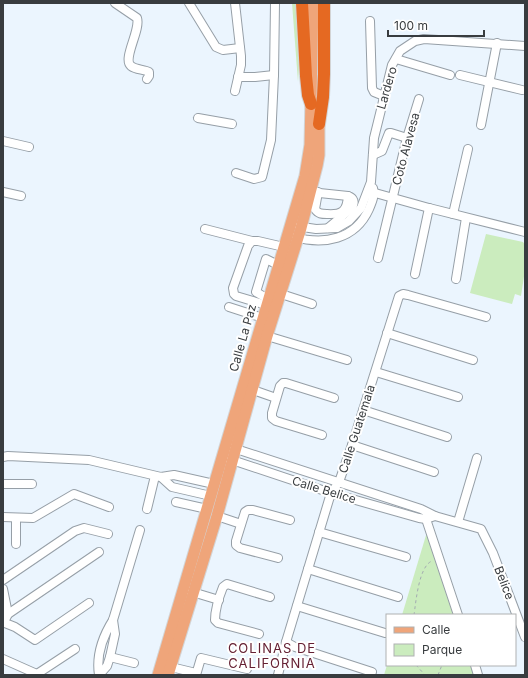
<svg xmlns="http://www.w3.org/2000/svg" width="528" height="678" font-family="Inter,sans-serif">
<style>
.green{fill:#cbecbe}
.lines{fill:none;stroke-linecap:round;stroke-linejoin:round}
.minor-casing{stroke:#969fa7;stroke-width:10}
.major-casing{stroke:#d3d4d5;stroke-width:13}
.highway-casing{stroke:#d3d4d5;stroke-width:14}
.path{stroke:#a3abb1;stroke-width:1;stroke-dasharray:3 3;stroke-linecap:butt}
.minor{stroke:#fff;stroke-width:8}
.major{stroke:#efa57a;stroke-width:11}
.highway{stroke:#e56922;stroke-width:12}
.labels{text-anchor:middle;stroke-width:4;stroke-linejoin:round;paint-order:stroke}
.street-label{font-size:12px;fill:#383c3f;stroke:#fff}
.neighbourhood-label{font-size:13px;letter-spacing:1px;fill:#652033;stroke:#fff}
</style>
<rect width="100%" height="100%" fill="#ebf5fe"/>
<!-- green -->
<g class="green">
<path d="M292 3H301V32L298 82Z"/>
<path d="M486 234 523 242 525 245V270L521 296 515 294 512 304 470 293Z"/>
<path d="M427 532 454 615H402Z"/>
<path d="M387 665H471L474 675H384Z"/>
</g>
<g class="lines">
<defs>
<g id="minor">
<path d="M115 3 137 18C141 30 122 59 131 66 136 70 144 69 149 72V76L147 79"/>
<path d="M189 3 216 47 223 50 240 48"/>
<path d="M235 3 241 56V65L235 91"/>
<path d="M370 21 372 88 374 92 384 96"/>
<path d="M396 59 450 75"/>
<path d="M460 75 522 90"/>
<path d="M238 77H255L274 75"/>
<path d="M198 118 232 124"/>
<path d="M481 125 497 43"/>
<path d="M3 141 29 147"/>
<path d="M373 155 382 151 389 133H391L407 138"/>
<path d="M236 173 254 179 262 177 271 140 274 75 275 3"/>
<path d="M368 191 429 208 525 232"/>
<path d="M3 192 21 196"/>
<path d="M310 192 348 196C354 198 355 202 352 208L328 228"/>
<path d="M318 192 315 209C318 214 322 214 327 214 342 215 347 211 348 196"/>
<path d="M453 214 468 149"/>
<path d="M296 226 316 229 337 228 349 221 361 208 371 182 374 138 392 65 400 51 415 41 424 39 525 46"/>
<path d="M205 229 252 241"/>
<path d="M294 237C324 245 355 240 369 209 372 202 375 195 373 188"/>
<path d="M378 258 407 138 419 99"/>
<path d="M415 274 429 208"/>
<path d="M456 279 466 218"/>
<path d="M275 292 312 304"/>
<path d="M268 299 256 292 266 259 278 265"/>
<path d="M266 305 236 296 234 294 233 288 248 246 252 241H258L284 247"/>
<path d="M229 307 263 318"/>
<path d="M387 333 473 360"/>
<path d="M267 336 347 360"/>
<path d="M376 372 458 397"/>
<path d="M253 390 276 398"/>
<path d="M363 410 447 437"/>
<path d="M322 435 276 421 272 418V413L280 386 283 383H286L334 398"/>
<path d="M352 445 434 472"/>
<path d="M230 447 421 509 435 516 481 529 493 553 525 637"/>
<path d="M3 457 8 456 89 460 161 477 174 475 214 484"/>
<path d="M229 459 331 493 419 518 426 519 435 516"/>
<path d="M161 477 172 487 211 496"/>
<path d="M3 484H32"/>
<path d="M176 502 207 509"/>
<path d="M147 509 155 476"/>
<path d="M427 515 426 519 458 615"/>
<path d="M217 516 241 524"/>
<path d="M3 517 33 518 74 494 109 507"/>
<path d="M16 518V544"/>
<path d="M458 522 477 458"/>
<path d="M319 532 406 557"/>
<path d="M278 558 240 548 236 545V541L245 512 248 510H253L290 520"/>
<path d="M308 569 398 597"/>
<path d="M3 580 75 531 84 528 108 534"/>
<path d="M3 589 8 614 6 618"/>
<path d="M189 591 219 600"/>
<path d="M297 606 385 633"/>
<path d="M8 614 99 552"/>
<path d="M5 623 15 627 35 640 89 603"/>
<path d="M259 634 218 623 215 620C215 609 219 597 223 587L227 584 270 597"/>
<path d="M286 642 295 647 372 672"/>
<path d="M110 657 134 663"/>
<path d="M3 659 39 675"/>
<path d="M475 665 478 675"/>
<path d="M171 667 196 673"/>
<path d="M37 674 75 649"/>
<path d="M99 675C96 656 103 636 113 620L140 530"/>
<path d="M99 675 107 666 110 657 115 634 113 620"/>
<path d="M196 675 201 658 247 669"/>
<path d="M278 675 286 642 331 493 339 482 352 445 399 296 403 294 408 295 486 317"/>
</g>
<g id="major">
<path d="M158 675 305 176 310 145 313 3"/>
<path d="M168 675 217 516 267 336 301 228 317 166 319 155V115"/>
</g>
<g id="highway">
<path d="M302 3 306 76 308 95 311 104"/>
<path d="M319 124 323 97 324 74V3"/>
</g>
</defs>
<!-- minor casing -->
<use href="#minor" class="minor-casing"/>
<!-- major casing -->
<use href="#major" class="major-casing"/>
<!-- highway casing -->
<use href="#highway" class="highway-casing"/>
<!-- path -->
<g class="path">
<path d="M414 615C416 601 419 566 432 561"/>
<path d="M416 665 425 675"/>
<path d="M438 675 442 665"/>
</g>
<!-- minor -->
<use href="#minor" class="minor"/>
<!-- major -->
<use href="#major" class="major"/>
<!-- highway -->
<use href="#highway" class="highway"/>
</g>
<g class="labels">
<!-- street labels -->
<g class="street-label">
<text transform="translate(387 88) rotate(-74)" y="4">Lardero</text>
<text transform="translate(406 149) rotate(-75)" y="4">Coto Alavesa</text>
<text transform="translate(243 338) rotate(-74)" y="4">Calle La Paz</text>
<text transform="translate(357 429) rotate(-72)" y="4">Calle Guatemala</text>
<text transform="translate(324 490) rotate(17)" y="4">Calle Belice</text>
<text transform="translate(504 583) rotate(69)" y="4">Belice</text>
</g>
<!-- neighbourhood labels -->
<g class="neighbourhood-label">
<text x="272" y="653">COLINAS DE<tspan x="272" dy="15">CALIFORNIA</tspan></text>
</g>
</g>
<!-- border -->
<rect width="528" height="678" fill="none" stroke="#383c3f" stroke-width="8"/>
<!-- legend -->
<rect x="386" y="614" width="130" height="52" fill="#ffffff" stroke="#afb1b2"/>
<rect x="394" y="627" width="20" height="6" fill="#efa57a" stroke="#afb1b2"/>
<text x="422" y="634" font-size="12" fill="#383c3f">Calle</text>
<rect x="394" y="644" width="20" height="12" fill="#cbecbe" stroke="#afb1b2"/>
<text x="422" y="654" font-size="12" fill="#383c3f">Parque</text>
<!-- scale -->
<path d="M388 30v6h96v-6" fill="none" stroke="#383c3f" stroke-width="2"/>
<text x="394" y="30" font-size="12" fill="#383c3f" stroke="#ffffff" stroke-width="3" paint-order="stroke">100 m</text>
</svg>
